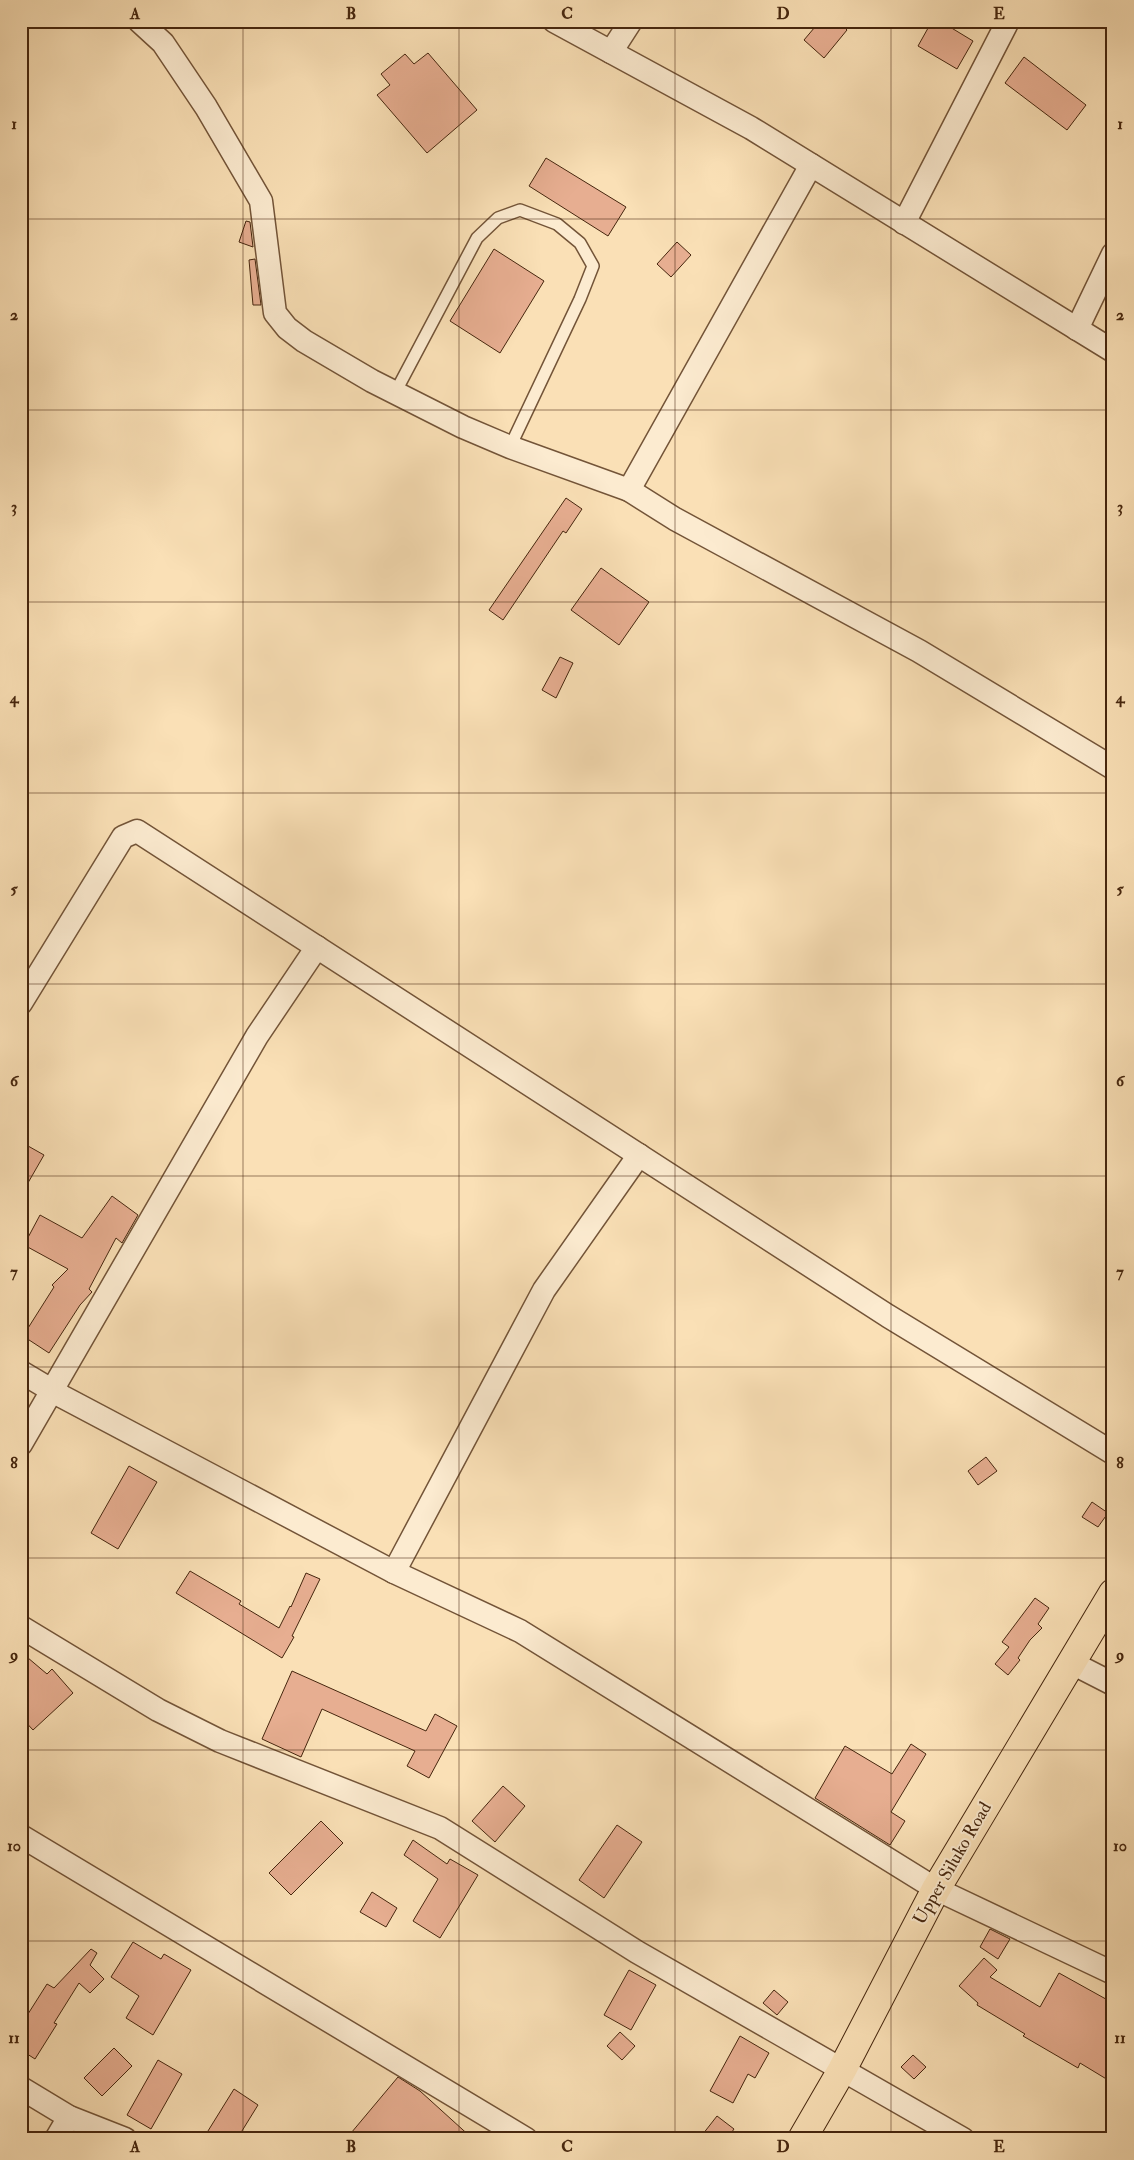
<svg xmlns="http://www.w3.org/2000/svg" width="1134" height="2160" font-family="'IM FELL Double Pica',serif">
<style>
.building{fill:#e7ae91;stroke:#46260e}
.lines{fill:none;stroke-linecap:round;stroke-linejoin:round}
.lane-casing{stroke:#735438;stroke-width:14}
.street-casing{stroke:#735438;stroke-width:25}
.primary-casing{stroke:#46260e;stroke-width:30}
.lane{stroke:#fcebd0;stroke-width:11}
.street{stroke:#fcebd0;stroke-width:22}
.primary{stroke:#fae0b6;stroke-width:28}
.grid{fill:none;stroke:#46260e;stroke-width:1;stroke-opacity:0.55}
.labels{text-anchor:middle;stroke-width:4;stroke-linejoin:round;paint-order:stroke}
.street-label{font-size:18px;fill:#46260e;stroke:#fcebd0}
.neatline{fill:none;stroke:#46260e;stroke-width:2}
.grid-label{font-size:16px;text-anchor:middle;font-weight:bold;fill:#46260e}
</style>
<rect width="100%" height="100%" fill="#fae0b6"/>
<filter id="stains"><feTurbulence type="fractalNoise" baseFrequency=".004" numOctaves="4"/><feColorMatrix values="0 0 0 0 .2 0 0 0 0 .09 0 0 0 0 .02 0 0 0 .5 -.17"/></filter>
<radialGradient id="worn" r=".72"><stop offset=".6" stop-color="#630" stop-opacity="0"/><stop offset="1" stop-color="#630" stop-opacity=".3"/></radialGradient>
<!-- building -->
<g class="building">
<path d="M820 21H838L847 30 824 58 804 40Z"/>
<path d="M932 21H940L973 41 957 69 918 46Z"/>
<path d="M428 53 477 110 427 153 377 95 390 85 381 74 405 54 414 64Z"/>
<path d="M1024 57 1086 105 1067 130 1005 83Z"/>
<path d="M546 158 626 207 608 236 529 186Z"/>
<path d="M246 221 250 222 253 247 239 242Z"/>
<path d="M677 242 691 255 671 277 657 264Z"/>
<path d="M494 249 544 281 500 353 450 321Z"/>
<path d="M255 259 261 305H253L249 260Z"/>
<path d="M566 498 582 509 566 533 563 531 503 620 489 610Z"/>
<path d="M601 568 649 602 619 645 571 610Z"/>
<path d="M560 657 573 663 556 698 542 690Z"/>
<path d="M21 1142 44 1155 21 1195Z"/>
<path d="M112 1196 138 1215 122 1243 116 1238 89 1289 92 1292 80 1305 49 1353 23 1336 54 1287 52 1285 68 1269 24 1245 40 1215 82 1238Z"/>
<path d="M986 1457 997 1471 978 1485 968 1471Z"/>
<path d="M129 1466 157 1482 118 1549 91 1533Z"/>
<path d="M1092 1502 1108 1513 1098 1527 1082 1517Z"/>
<path d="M190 1571 241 1601 239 1604 279 1628 290 1606 291 1607 306 1573 320 1579 292 1636 294 1637 282 1658 176 1593Z"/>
<path d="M1035 1598 1049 1608 1038 1624 1042 1628 1030 1640 1018 1658 1020 1660 1008 1675 995 1664 1009 1647 1002 1642Z"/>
<path d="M21 1652 47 1674 52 1669 73 1693 33 1730 21 1717Z"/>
<path d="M292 1671 426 1731 435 1714 457 1726 429 1778 407 1766 415 1751 322 1709 301 1757 262 1739Z"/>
<path d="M911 1744 926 1754 891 1812 905 1821 890 1845 815 1798 845 1746 892 1774Z"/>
<path d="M503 1786 525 1806 495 1842 472 1821Z"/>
<path d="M321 1821 343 1843 291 1895 269 1873Z"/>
<path d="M617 1825 642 1842 604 1898 579 1880Z"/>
<path d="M413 1840 447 1864 450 1859 478 1875 440 1938 413 1921 438 1879 404 1855Z"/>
<path d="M372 1892 397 1908 386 1927 360 1912Z"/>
<path d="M990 1929 1010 1939 998 1959 980 1947Z"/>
<path d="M133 1942 161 1959 164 1954 191 1970 153 2035 126 2018 139 1996 111 1977Z"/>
<path d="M91 1949 97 1953 90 1965 104 1979 90 1993 79 1983 54 2023 57 2024 35 2059 21 2050V2025L47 1984 54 1988Z"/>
<path d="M984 1958 997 1970 990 1977 1040 2007 1059 1973 1113 2003V2083L1080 2063 1078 2068 1023 2036 1025 2034 977 2005 978 2003 959 1986Z"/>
<path d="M629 1970 656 1985 631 2030 604 2015Z"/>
<path d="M774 1990 788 2002 777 2015 763 2003Z"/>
<path d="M620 2032 635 2046 622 2060 607 2046Z"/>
<path d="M740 2036 769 2053 755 2078 748 2074 733 2103 710 2091Z"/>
<path d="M114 2048 132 2066 102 2096 84 2078Z"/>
<path d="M913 2055 926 2067 914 2079 901 2067Z"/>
<path d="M158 2060 182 2074 151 2129 127 2115Z"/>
<path d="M398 2077 420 2091 473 2139H346Z"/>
<path d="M234 2089 258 2105 237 2139H203Z"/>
<path d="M717 2116 734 2129 727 2139H699Z"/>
</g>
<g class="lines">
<defs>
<path id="lane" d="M395 393 477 238 498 218 520 210 557 224 580 243 593 266 580 299 510 447"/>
<g id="street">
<path d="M139 21 163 43 206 107 261 201 275 313 287 328 304 341 372 381 463 427 510 447 629 490 675 519 919 651 1113 768"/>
<path d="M554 21 751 128 1113 351"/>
<path d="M611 52 631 21"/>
<path d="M904 223 1008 21"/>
<path d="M1077 329 1113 254"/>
<path d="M629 490 811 165"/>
<path d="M21 1003 123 837 137 831 888 1316 1113 1453"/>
<path d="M21 1372 63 1397 394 1572 520 1631 936 1889 1113 1973"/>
<path d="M21 1444 257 1036 317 947"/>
<path d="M394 1572 544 1290 639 1155"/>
<path d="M21 1627 158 1710 220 1741 440 1828 637 1952 963 2139"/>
<path d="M1070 1662 1113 1684"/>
<path d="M21 1836 526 2139"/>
<path d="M21 2088 69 2117 125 2139"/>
<path d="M56 2139 69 2117"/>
</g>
<path id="primary" d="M802 2139 842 2070 936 1889 1113 1593"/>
</defs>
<!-- lane casing -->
<use href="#lane" class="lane-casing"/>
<!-- street casing -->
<use href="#street" class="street-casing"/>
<!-- primary casing -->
<use href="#primary" class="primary-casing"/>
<!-- lane -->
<use href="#lane" class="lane"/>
<!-- street -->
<use href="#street" class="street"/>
<!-- primary -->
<use href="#primary" class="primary"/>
</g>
<!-- grid -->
<path class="grid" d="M243 21V2139M459 21V2139M675 21V2139M891 21V2139M21 219H1113M21 410H1113M21 602H1113M21 793H1113M21 984H1113M21 1176H1113M21 1367H1113M21 1558H1113M21 1750H1113M21 1941H1113"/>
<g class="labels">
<!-- street labels -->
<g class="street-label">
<text transform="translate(952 1863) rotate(-60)" y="6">Upper Siluko Road</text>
</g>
</g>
<!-- margin -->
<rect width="1134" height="2160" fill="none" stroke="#fae0b6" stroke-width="55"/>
<rect x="28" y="28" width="1078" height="2104" class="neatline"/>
<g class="grid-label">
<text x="135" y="19">A</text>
<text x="351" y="19">B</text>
<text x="567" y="19">C</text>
<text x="783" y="19">D</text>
<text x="999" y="19">E</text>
<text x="14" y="129">1</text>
<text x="1120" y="129">1</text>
<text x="14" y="320">2</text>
<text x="1120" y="320">2</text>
<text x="14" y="512">3</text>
<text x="1120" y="512">3</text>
<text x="14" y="703">4</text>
<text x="1120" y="703">4</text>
<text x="14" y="894">5</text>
<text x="1120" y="894">5</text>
<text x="14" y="1086">6</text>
<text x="1120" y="1086">6</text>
<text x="14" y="1277">7</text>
<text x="1120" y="1277">7</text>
<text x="14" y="1468">8</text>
<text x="1120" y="1468">8</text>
<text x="14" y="1660">9</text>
<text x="1120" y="1660">9</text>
<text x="14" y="1851">10</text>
<text x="1120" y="1851">10</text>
<text x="14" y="2043">11</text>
<text x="1120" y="2043">11</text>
<text x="135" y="2152">A</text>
<text x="351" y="2152">B</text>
<text x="567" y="2152">C</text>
<text x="783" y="2152">D</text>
<text x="999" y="2152">E</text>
</g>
<rect width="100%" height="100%" filter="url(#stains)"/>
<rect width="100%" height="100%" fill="url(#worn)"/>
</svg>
